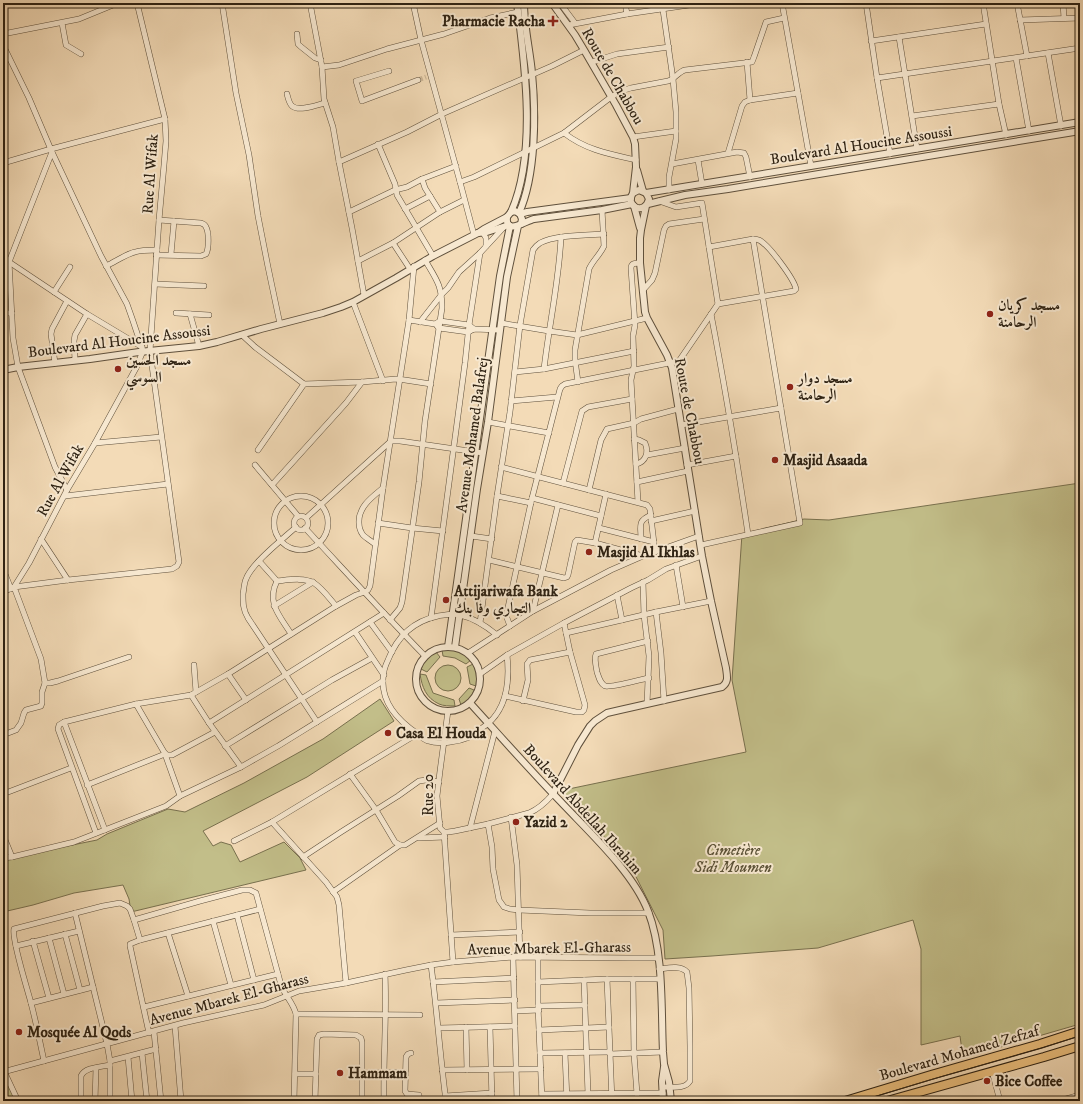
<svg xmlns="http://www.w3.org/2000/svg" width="1083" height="1104" font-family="'IM FELL DW Pica',Amiri,serif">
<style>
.green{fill:#c2be89;stroke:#78704e}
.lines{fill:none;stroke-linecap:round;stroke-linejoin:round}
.minor-tunnel{stroke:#ccb696;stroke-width:5;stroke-dasharray:5 2.5;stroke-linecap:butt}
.minor-casing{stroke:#5f503c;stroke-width:6}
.tertiary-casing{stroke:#5f503c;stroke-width:8}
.primary-casing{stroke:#2e2213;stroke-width:10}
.minor{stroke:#f7e8d0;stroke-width:5}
.tertiary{stroke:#f7e8d0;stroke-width:6}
.primary{stroke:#eabe7c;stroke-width:8}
.tram{stroke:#2e2213;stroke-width:1}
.poi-dot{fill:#8f2418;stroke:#f7e8d0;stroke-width:1.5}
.labels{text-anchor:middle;stroke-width:4;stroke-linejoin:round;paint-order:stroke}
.poi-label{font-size:15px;font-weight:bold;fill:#2e2213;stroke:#f7e8d0;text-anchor:start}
.street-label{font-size:15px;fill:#2e2213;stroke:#f7e8d0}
.park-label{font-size:15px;font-style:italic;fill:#5a5136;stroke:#f7e8d0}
</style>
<rect width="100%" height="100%" fill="#f3dbb7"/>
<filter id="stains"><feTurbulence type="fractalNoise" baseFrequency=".005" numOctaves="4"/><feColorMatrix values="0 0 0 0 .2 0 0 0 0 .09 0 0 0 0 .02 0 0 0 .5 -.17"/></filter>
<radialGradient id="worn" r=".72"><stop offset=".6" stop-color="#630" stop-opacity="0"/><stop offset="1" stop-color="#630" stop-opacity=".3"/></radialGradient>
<!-- green -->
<g class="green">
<path d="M1080 483V1024L963 1058 960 1036 921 1045V949L913 920 818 948 712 956 665 959 663 930 628 861 559 791 746 752 732 680 742 534 804 519 829 520Z"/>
<path d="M448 648C458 649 464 652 471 660L466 664 455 658 443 656 442 650Z"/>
<path d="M436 652 440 657 427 672 421 669C425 660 425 654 436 652Z"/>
<path d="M473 664C477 672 477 678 476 686L470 684 467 667Z"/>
<circle cx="448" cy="678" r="13"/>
<path d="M420 674 426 675 433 693 454 700 455 706C450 706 443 706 439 704 426 698 422 687 420 674Z"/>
<path d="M469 688 474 690 470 700 461 705 459 699Z"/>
<path d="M380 699 394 721 307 777 203 831 213 846 221 842 231 845 240 862 284 842 300 858 306 870 131 912 129 899 123 885 74 893 33 905 3 912V859L97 840 107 834 168 809 185 812 244 783 323 739Z"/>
<path d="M3 1074 16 1101H3Z"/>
</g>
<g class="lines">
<!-- minor-tunnel -->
<path class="minor-tunnel" d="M418 80 426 77"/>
<defs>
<g id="minor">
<path d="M222 3 236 93 249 155 258 216 268 267 280 324"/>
<path d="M310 3 322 67 324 99 333 127 339 162 352 228 364 295"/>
<path d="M413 3 421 40 460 182 474 235"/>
<path d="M560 3 575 23"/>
<path d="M625 3 627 14"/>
<path d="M662 3 673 79 676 112V139L669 177V190"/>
<path d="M782 3 811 166"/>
<path d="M866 3 877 78 890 154"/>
<path d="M983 3 999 104 1006 135"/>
<path d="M1017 3 1027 56"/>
<path d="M1063 3 1064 18"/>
<path d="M1020 20 1080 18"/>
<path d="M62 23 66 45 81 54"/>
<path d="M569 25 627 14 703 3"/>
<path d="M3 34 79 19 118 3"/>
<path d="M297 34 298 44 300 46 315 58 321 60"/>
<path d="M899 37 917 149"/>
<path d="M871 41 986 24"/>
<path d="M3 45 29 98 52 152 101 256 127 304 133 321 143 351 136 368 95 443 67 490 29 563 14 587 3 592"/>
<path d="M1048 53 1061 126"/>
<path d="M1016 58 1029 131"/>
<path d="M592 62 617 54 669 47"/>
<path d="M747 62 750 100"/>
<path d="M322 67 339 65 387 49 444 34 490 18 518 12"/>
<path d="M389 71 356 81 362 101 418 80"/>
<path d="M877 78 1080 48"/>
<path d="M287 94C288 98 289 103 292 106 299 112 317 105 325 103"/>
<path d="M912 116 999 104"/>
<path d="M564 133C586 150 609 154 636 160"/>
<path d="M633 137 676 131"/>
<path d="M378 144 395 184 397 195 433 256"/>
<path d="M52 152 9 262 13 338 18 367 55 467 67 490"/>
<path d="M728 153 742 106 745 102 750 100 798 93"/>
<path d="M698 160 702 184"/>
<path d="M339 162 407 132 442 114 552 66 584 50"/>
<path d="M3 163 51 149 165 119"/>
<path d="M672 164 737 152 744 153 746 157 750 177"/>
<path d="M422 179 425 188 440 212"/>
<path d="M460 182 474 177 564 133 611 97 621 91 631 88 668 81C675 79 678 72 685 70L752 62 754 57 766 22 784 18"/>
<path d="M405 209 430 196"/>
<path d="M349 212 395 190 407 187 422 179 456 166"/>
<path d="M483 233 486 238V246"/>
<path d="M393 243 410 269"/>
<path d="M709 247 753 239C756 239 756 239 759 240 769 245 794 279 796 289L794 291 718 304"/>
<path d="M171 254 174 221"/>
<path d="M156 255 201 256 206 254C209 249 209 232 206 227 205 224 204 224 201 223L159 220"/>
<path d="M3 258 87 314 142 347"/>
<path d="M358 261 393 243 440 212 464 200"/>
<path d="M106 266C115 262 126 254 135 252 141 250 150 250 157 250"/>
<path d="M155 284 204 286"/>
<path d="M643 290 652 280 655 273 664 230 666 226 669 224 704 219"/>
<path d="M54 292 70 267"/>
<path d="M353 302 383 381"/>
<path d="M3 313H12"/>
<path d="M176 313 209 315"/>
<path d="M190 314 199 346"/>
<path d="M711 314C725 387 737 460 748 534"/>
<path d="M409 320 435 324 440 321 469 325 474 329"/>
<path d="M420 322 442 294 448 288 459 272 480 253 504 227"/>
<path d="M501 323 549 331 577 335 647 318"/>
<path d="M437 326 439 328 468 332 474 329 500 330"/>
<path d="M242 335 255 347 304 384 362 382 396 379 405 380 431 384"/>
<path d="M75 360 74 341 75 335 87 314"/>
<path d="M55 363 51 334 52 329 67 301"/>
<path d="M544 369C549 325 559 282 561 237"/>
<path d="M515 372 544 369 634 351"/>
<path d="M578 382 575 360V350L589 269C593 260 600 255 604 246L602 210"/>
<path d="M511 401 557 397"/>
<path d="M488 422 549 433"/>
<path d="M681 425 781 408"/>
<path d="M634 439 639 440 645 443C649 452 646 462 636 464"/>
<path d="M95 443 161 437"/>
<path d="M258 450 304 384"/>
<path d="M647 455 685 448"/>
<path d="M255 465 298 516"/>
<path d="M687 465 736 456"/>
<path d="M501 467 647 505 650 509 655 552"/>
<path d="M637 482 688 471"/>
<path d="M563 483 582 411 588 407 632 399"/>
<path d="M272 485 346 403 362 382"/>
<path d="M589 490 601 440 607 429 634 423 641 419 678 409"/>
<path d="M65 496 168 484"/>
<path d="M497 496 531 503"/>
<circle cx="301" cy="523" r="27"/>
<path d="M532 498 601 516"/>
<path d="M638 502 631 380 634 366 633 336 635 325 631 268C631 263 636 263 640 263"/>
<circle cx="301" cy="523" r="7"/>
<path d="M306 518 391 441H400L483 453"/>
<path d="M651 521 695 511"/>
<path d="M378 523 412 528 443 531"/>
<path d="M296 527C283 539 252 563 246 579 244 583 244 589 243 594 243 603 243 610 248 618L317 722"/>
<path d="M305 528C345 571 384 614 425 656"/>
<path d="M599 528 654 542"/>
<path d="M471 536 492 539"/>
<path d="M41 539 68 580"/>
<path d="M641 539C641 526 637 521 651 515"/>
<path d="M595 543 606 494"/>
<path d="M375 544C371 541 366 538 363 535 360 531 359 527 359 523 358 507 372 497 383 488"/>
<path d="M701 545 800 523 753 239"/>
<path d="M489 560 564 578 567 577 568 575 575 542 577 540 595 543 643 556"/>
<path d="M259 561 277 581"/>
<path d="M676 565 683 607"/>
<path d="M3 569 11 589"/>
<path d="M643 582 644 615 649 656 647 704"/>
<path d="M617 595 622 620"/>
<path d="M274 606 313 582"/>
<path d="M533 611 558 505"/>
<path d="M656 612 661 653 664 701"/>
<path d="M431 618 465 363 469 325 480 253"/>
<path d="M390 620 400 608 402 602 419 482 425 421 442 308C442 285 436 279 425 260"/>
<path d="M370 622 392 652"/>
<path d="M480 623 497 496 510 412 520 325 533 250C535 247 537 245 540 243 554 235 587 235 604 234"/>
<path d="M510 626 507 618V612L532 498 560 389 562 386 565 384 679 361 718 304 702 203 676 207 659 201"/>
<path d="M355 632 384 675"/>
<path d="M566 633 656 612 711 601"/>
<path d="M291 634C280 616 266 603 277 581 288 580 304 577 314 583 322 588 329 598 336 606"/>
<path d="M648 641 596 654C594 659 596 666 597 672 599 678 600 683 605 686 611 688 641 679 649 678"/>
<path d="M468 653 533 611 611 570 643 556 699 536"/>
<path d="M507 655 564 623 631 588 648 580 666 569 702 556"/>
<path d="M129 657 58 681 50 683H45L41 659 14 587 68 580 172 569 177 566 179 562 150 351 159 220 164 165 166 141 165 119 137 3"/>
<path d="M194 665 196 692"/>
<path d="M228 674 246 700"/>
<path d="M480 674 507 655C510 682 507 712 482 728 478 731 474 735 470 737 458 742 440 745 428 741 424 740 421 737 418 734 400 722 382 704 383 680 383 674 385 666 388 660 397 637 414 621 438 616 445 615 453 613 460 615 474 618 486 626 497 635"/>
<path d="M191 695 209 723 241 767"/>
<path d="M505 696 576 712H582L584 710 585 705 570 652 564 623"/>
<path d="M523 701 528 680 527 664 530 660 570 652"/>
<path d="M136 704 164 752 167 755H172L215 732"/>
<path d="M448 711 440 771 437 796 440 828 444 832H448L455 831 488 824 529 813C539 809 546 802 553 794"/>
<path d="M64 722 105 830"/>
<path d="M209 723 384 613"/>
<path d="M3 735 16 730 21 723 24 713 26 710 41 706 42 703V692L45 683"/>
<path d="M225 746 332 680 372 658"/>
<path d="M350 774 376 810 395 842 400 845"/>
<path d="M87 785 165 754 180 796"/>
<path d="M3 794 71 768"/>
<path d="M511 817 517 865 520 957"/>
<path d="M272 822 326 882 337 897 339 905 346 983"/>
<path d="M488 824 492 847 493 869 499 900 504 907 510 909 519 910 590 913H649"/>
<path d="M470 828 495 731"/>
<path d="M444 832 453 962"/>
<path d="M96 833 58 729 59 725 64 722 136 704 191 695 228 674 336 606 356 595 365 592 368 590 370 586 383 488 409 320 414 266"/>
<path d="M3 835 12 857"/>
<path d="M418 838 445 837"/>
<path d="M234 841 272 822 417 734"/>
<path d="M303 857 341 832 398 796 419 781 426 780 439 782"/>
<path d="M3 858 12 857 74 842 166 806 180 796 241 767 278 746 349 702 383 681"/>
<path d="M333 892 400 845H405L440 823"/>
<path d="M75 913 107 1044 110 1061V1101"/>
<path d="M237 915 254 980"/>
<path d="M134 920 200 901 242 890H250L256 893 281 985C285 996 293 1002 296 1014L294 1101"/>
<path d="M213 921 231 985"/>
<path d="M168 933 188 996"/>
<path d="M65 934 80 990"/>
<path d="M451 935 520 932"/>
<path d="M49 938 64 994"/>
<path d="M33 941 49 998"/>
<path d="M16 946 79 931"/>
<path d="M513 957 517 1101"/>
<path d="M538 957V1006L542 1101"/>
<path d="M431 965C437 1010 440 1056 446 1101"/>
<path d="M659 969C668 968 680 965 687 972L689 988 690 1046V1081C685 1089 674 1087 666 1087"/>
<path d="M607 979 612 1101"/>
<path d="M633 979 634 1054 637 1094"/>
<path d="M584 980 588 1094"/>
<path d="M433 982 514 978"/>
<path d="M538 982 607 979H660"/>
<path d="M31 1003 93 987"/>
<path d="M436 1003 515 1000"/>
<path d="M538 1006 585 1005"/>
<path d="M144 1007 278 974"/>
<path d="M515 1011 539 1010"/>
<path d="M296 1014 420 1015"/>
<path d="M175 1026 181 1101"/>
<path d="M466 1027 467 1070"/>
<path d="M490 1027 492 1101"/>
<path d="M439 1028 515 1026"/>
<path d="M539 1030 609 1027"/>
<path d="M154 1032 161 1101"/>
<path d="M149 1033 130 946V944L140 940 260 909"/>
<path d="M142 1053 147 1101"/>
<path d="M411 1053 408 1054 406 1057 405 1091 407 1094 419 1095 420 1101"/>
<path d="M540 1053 610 1052"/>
<path d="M565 1053 567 1101"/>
<path d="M610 1054 663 1052"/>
<path d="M128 1057 132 1101"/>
<path d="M44 1061C40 1042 36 1022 31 1003 28 991 11 938 14 929L103 906 120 903 127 906 130 909 134 920 140 940"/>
<path d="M110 1061 156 1049"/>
<path d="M3 1069 18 1101"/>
<path d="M442 1070 541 1069"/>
<path d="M992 1071 1000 1101"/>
<path d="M3 1072 183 1023 264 1005 299 991 346 983 406 970 431 965 453 962 513 957 628 958H658"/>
<path d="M362 1073 405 1072"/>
<path d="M295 1074H316"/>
<path d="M542 1094 663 1093"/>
<path d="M445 1096 492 1093"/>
<path d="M81 1101V1076C85 1067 101 1067 110 1065"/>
<path d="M95 1101 96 1068"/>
<path d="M315 1101 317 1039 319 1035 324 1034 356 1035 361 1038 362 1042V1101"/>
<path d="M384 1101C383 1059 387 1016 385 974"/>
<path d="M1059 1101 1080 1095"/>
</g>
<g id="tertiary">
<path d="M552 3 575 35 584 50 616 105 633 137 635 144 636 167 633 193C624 207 645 216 649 199L646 193 639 190 633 193"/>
<path d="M637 170 643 191"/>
<path d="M646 193 1080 122"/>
<path d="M648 204 685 195 728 189 1080 131"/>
<path d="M634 206 640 228"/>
<path d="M511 212C537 154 525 65 517 3"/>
<path d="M519 213C536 175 536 114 532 73 530 50 524 27 524 3"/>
<path d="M520 214 527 212 631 198"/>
<path d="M507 217C505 236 525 221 534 219L602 210 632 204"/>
<path d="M478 233 487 232 509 225"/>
<path d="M3 370 18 367 90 359 139 352 199 346 217 342 261 329 323 313 341 307 353 302 396 278 433 256 478 233 484 229 507 217 511 212 515 211 520 214 522 219 521 224"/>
<circle cx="448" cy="679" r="32"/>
<path d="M448 647 500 276 510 226"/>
<path d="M455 647 477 489 488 422 507 277 518 226"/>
<path d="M470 703C500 736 529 769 560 801 589 832 633 872 648 911 664 952 661 1009 663 1052L664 1064 669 1082 671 1101"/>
<path d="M553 794 578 745 590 726 595 721 607 713 620 710 722 687C729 682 727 676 726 668L711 601 702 556 672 368 667 355 647 318 645 312 640 263V238L641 230 646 206"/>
<path d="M663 1101 662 1081 664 1067"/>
</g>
<g id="primary">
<path d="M845 1101 931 1075 1040 1044 1080 1031"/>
<path d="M887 1101 1044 1057 1080 1046"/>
</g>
</defs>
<!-- minor casing -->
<use href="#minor" class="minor-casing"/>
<!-- tertiary casing -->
<use href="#tertiary" class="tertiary-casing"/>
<!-- primary casing -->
<use href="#primary" class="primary-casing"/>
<!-- minor -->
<use href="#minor" class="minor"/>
<!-- tertiary -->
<use href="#tertiary" class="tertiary"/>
<!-- primary -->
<use href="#primary" class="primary"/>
<!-- tram -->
<path class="tram" d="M860 1101 940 1077 1041 1048 1080 1036"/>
</g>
<!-- markers -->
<g class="poi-dot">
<path d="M551 15h4v4h4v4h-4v4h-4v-4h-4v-4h4z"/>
<circle cx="990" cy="314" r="4"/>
<circle cx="118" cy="369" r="4"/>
<circle cx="790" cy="387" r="4"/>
<circle cx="775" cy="460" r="4"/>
<circle cx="589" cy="552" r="4"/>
<circle cx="446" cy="600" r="4"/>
<circle cx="388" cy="733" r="4"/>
<circle cx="516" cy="822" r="4"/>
<circle cx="19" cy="1032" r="4"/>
<circle cx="340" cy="1073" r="4"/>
<circle cx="987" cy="1081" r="4"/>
</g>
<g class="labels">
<!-- poi labels -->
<g class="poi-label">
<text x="545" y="26" text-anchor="end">Pharmacie Racha</text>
<text x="998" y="310">مسجد كريان<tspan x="998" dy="17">الرحامنة</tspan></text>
<text x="126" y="365">مسجد الحسين<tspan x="126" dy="17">السوسي</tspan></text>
<text x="798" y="383">مسجد دوار<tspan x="798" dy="17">الرحامنة</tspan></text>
<text x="783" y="465">Masjid Asaada</text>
<text x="597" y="557">Masjid Al Ikhlas</text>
<text x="454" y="596">Attijariwafa Bank<tspan x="454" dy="17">التجاري وفا بنك</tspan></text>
<text x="396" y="738">Casa El Houda</text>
<text x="524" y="827">Yazid 2</text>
<text x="27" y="1037">Mosquée Al Qods</text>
<text x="348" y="1078">Hammam</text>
<text x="995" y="1086">Bice Coffee</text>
</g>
<!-- street labels -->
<g class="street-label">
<text transform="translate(613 76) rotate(60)" y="5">Route de Chabbou</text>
<text transform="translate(861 145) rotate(-9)" y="5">Boulevard Al Houcine Assoussi</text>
<text transform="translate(150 174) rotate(-86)" y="5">Rue Al Wifak</text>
<text transform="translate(119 341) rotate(-7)" y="5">Boulevard Al Houcine Assoussi</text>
<text transform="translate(690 411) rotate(79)" y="5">Route de Chabbou</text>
<text transform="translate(472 435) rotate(-82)" y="5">Avenue Mohamed Balafrej</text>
<text transform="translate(60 480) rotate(-61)" y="5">Rue Al Wifak</text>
<text transform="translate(428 795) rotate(-90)" y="5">Rue 20</text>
<text transform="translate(583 809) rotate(48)" y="5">Boulevard Abdellah Ibrahim</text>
<text transform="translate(549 948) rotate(-1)" y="5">Avenue Mbarek El-Gharass</text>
<text transform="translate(229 999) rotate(-15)" y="5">Avenue Mbarek El-Gharass</text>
<text transform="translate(959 1053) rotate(-16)" y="5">Boulevard Mohamed Zefzaf</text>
</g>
<!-- park labels -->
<g class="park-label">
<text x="733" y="855">Cimetière<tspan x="733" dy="17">Sidi Moumen</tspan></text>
</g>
</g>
<!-- margin -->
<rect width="1083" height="1104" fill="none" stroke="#f3dbb7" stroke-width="16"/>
<rect x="4" y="4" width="1075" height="1096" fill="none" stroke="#2e2213" stroke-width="2"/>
<rect x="8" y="8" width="1067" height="1088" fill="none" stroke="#2e2213"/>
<rect width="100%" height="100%" filter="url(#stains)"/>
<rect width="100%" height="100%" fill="url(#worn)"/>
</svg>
